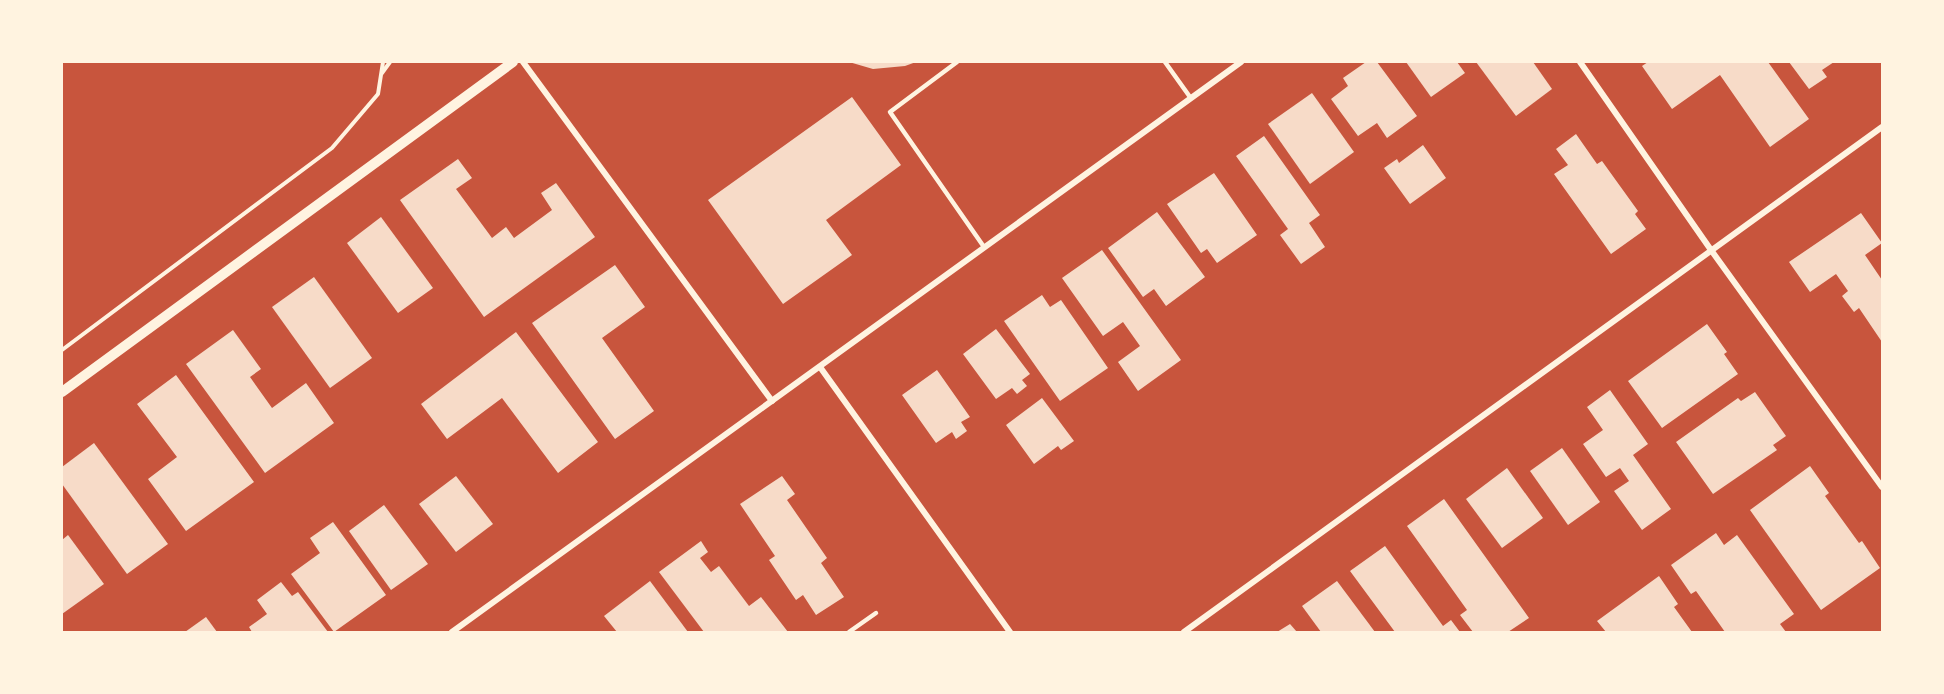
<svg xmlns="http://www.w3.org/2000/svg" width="1944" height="694" font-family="Overpass,sans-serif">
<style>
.building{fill:#f7dbc8}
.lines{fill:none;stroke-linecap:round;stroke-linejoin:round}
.path{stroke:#fff3e0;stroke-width:4}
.service{stroke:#fff3e0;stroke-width:4.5}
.minor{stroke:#fff3e0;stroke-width:6}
.tertiary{stroke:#fff3e0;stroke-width:10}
</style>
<rect width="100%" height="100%" fill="#c8553d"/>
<!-- building -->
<g class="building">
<path d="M849 62H916L905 66 873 69Z"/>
<path d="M1366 62H1377L1417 116 1387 138 1377 123 1358 136 1331 99 1348 86 1343 78Z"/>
<path d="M1406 62H1457L1465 73 1431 97Z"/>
<path d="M1476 62H1533L1552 89 1516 116Z"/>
<path d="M1648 62H1768L1809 119 1770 147 1720 75 1672 109 1642 66Z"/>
<path d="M1789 62H1834L1822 70 1827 77 1809 89Z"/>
<path d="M1312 93 1354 152 1310 184 1268 124Z"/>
<path d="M852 97 901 165 826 220 852 255 783 304 708 200Z"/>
<path d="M1576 134 1597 164 1602 161 1638 211 1635 214 1646 229 1611 254 1554 174 1568 165 1556 149Z"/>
<path d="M1264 136 1320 215 1309 223 1325 247 1301 264 1280 235 1288 229 1236 156Z"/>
<path d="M1423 145 1446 178 1410 204 1384 168 1397 159 1399 163Z"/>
<path d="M458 159 472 178 456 189 492 238 506 227 514 238 552 210 541 193 556 183 595 237 484 317 400 200Z"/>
<path d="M1214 173 1257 235 1217 263 1207 249 1201 253 1167 204Z"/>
<path d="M1157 212 1205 277 1166 306 1154 289 1143 297 1108 248Z"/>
<path d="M1861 213 1882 243 1865 255 1882 280V342L1859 308 1854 312 1842 296 1848 291 1836 274 1810 292 1789 262Z"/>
<path d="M381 217 433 288 398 313 347 243Z"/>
<path d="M1102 250 1181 360 1138 391 1118 362 1140 346 1123 322 1103 336 1062 278Z"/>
<path d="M615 265 645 307 602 338 654 411 615 439 532 323Z"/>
<path d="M314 277 372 358 330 388 272 307Z"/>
<path d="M1042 295 1050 307 1061 300 1108 368 1060 401 1004 321Z"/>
<path d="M1707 324 1727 352 1724 354 1738 374 1662 428 1628 381Z"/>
<path d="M996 329 1030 374 1022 380 1027 386 1017 394 1012 388 996 399 963 354Z"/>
<path d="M233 330 261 369 250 377 272 408 306 383 334 423 265 473 186 364Z"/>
<path d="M516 332 598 442 558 473 502 398 447 439 421 404Z"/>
<path d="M937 370 970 417 961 422 967 431 956 439 952 432 936 443 902 395Z"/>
<path d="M176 375 254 482 186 531 148 479 177 457 137 404Z"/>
<path d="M1610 390 1648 444 1633 455 1671 509 1642 530 1614 491 1629 481 1620 468 1606 477 1583 444 1603 430 1587 407Z"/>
<path d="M1755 392 1786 436 1773 445 1777 450 1713 494 1676 442 1738 398 1741 401Z"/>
<path d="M1042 398 1074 441 1061 450 1058 446 1034 464 1006 425Z"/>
<path d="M94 443 168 544 127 574 62 484V467Z"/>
<path d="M1562 448 1600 502 1568 525 1530 471Z"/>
<path d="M1810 466 1829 493 1825 496 1859 543 1862 541 1880 568 1821 610 1750 510Z"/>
<path d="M1507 468 1543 518 1502 548 1466 499Z"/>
<path d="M456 476 493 524 456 552 419 504Z"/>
<path d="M782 476 795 494 787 500 827 558 821 563 844 597 816 615 803 595 796 600 769 560 775 556 740 504Z"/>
<path d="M1444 499 1529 618 1508 632H1473L1460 615 1467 610 1407 526Z"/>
<path d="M384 505 428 564 391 590 349 531Z"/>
<path d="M333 522 386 595 334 632 291 574 320 553 310 538Z"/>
<path d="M1716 533 1724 545 1737 535 1794 614 1780 624 1786 632H1725L1696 591 1691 594 1671 565Z"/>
<path d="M68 535 104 584 62 614V540Z"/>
<path d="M701 541 708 552 700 558 711 572 719 566 749 606 761 597 788 632H704L659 572Z"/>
<path d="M1385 546 1443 626 1451 620 1460 632H1395L1350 571Z"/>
<path d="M1659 576 1678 604 1674 607 1692 632H1606L1597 621Z"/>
<path d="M650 581 688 632H617L604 616Z"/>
<path d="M1337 581 1375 632H1321L1302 606Z"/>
<path d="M281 582 292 596 298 592 328 632H252L249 627 267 614 257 600Z"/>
<path d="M206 617 217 632H185Z"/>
<path d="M1290 624 1297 632H1277Z"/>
</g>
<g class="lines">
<!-- path -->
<g class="path">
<path d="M382 73 390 62"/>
<path d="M62 350 332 148 378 94 383 62"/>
</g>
<!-- service -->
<g class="service">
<path d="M957 62 890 112 984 247"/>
<path d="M1165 62 1190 97"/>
<path d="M849 632 876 613"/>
</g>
<!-- minor -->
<g class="minor">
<path d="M523 62 772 401"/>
<path d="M1580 62 1711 250 1882 487"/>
<path d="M820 367 1010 632"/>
<path d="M452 632 1241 62"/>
<path d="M1184 632 1882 127"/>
</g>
<!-- tertiary -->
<path class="tertiary" d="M62 392 513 62"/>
</g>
<!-- border -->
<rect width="1944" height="694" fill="none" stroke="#fff3e0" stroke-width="126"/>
</svg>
